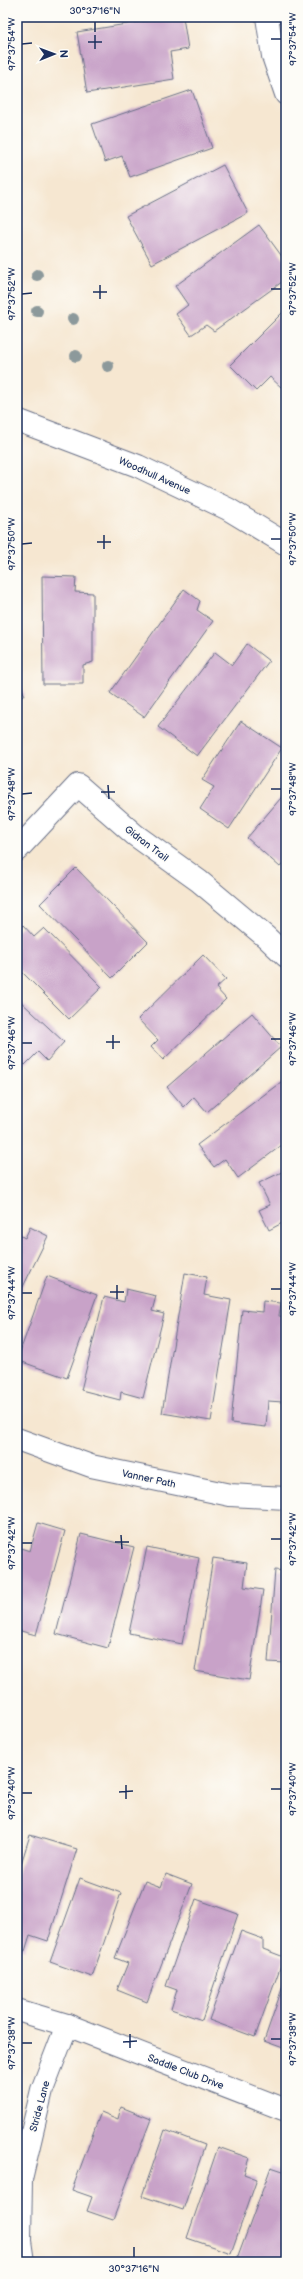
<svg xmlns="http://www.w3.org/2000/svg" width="303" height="2279" font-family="'Balsamiq Sans',sans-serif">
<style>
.building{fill:#c8a2c8}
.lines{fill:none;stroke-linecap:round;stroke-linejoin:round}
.street-casing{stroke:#686f86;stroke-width:24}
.street{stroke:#fff;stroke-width:22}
.tree{fill:#8c999b}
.ticks{fill:none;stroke:#1b2f5e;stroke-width:1.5}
.labels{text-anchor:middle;stroke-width:3;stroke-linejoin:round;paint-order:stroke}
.street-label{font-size:10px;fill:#1b2f5e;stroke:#fdfcf7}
.neatline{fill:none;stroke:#1b2f5e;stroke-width:1.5}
.ticks-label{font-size:10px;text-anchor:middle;fill:#1b2f5e}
</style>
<rect width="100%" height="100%" fill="#fdfcf7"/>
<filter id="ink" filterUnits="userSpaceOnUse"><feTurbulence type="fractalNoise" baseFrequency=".025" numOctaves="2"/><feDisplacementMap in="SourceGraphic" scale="8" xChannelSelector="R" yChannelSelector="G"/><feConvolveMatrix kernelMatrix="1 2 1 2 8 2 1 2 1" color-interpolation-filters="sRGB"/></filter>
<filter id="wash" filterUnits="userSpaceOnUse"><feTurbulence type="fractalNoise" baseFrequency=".012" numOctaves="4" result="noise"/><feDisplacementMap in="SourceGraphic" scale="16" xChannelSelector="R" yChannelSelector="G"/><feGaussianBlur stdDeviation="0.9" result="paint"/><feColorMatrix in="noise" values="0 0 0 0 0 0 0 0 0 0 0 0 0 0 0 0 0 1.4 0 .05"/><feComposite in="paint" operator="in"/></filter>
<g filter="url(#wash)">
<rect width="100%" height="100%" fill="#f6e7d1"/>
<g id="blocks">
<!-- building -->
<g class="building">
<path d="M171 17H183L188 49 170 52 174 79 87 93 77 32Z"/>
<path d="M192 90 212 148 130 177 122 156 105 162 92 124Z"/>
<path d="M223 165 248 213 152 264 126 216Z"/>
<path d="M259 225 286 262V279L214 331 206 325 191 335 176 314 188 305 175 286Z"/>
<path d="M286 309V382L281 387 270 377 256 391 230 365Z"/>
<path d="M42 576 76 577 75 592 93 593V662L83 665V684H43Z"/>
<path d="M184 589 200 601 197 610 213 621 144 717 110 693Z"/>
<path d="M247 644 269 661 197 756 158 727 215 652 232 665Z"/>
<path d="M17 680 25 695 17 699Z"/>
<path d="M241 721 282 748 229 829 200 809 214 787 202 780Z"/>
<path d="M286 792V860L280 867 247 838Z"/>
<path d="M76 868 148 942 112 978 40 904Z"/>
<path d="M23 925 34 937 44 928 102 987 69 1019 17 967V931Z"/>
<path d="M203 955 226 979 216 988 226 999 163 1060 151 1047 158 1040 138 1019Z"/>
<path d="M17 998 64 1042 47 1061 38 1052 25 1065 17 1057Z"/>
<path d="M252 1013 281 1047 207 1112 194 1097 184 1107 167 1087Z"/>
<path d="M285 1079 286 1142 238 1178 225 1159 214 1167 197 1145Z"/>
<path d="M286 1170V1221L269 1230 259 1210 270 1205 259 1183Z"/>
<path d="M30 1227 48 1236 17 1299V1234L25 1238Z"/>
<path d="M185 1273 207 1277 204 1295 231 1300 211 1421 162 1413Z"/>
<path d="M47 1276 97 1295 67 1378 17 1360Z"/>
<path d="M126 1289 156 1296 152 1311 164 1314 143 1398 121 1392 120 1400 81 1390 104 1297 124 1302Z"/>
<path d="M263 1301 281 1303 279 1316 286 1317V1372L283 1402 268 1401 266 1427 231 1423 242 1310 262 1312Z"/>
<path d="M38 1523 65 1531 36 1635 17 1630V1547L30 1551Z"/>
<path d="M81 1534 134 1547 108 1648 56 1634Z"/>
<path d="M147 1547 199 1558 182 1644 129 1633Z"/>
<path d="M213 1558 247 1563 244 1587 263 1590 249 1680 195 1671Z"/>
<path d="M275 1570 286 1571V1663L268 1662Z"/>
<path d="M30 1835 77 1849 48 1941 30 1935 25 1951 17 1948V1877Z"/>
<path d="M166 1874 192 1884 147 2002 117 1990 128 1963 115 1958 145 1881 161 1887Z"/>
<path d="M80 1878 121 1893 92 1977 50 1962Z"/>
<path d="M196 1899 238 1914 202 2020 171 2009 177 1990 166 1986Z"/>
<path d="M241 1931 263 1939V1949L284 1957 255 2037 209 2020Z"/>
<path d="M286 1977V2049L264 2041Z"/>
<path d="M121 2107 151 2119 113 2220 87 2211 92 2197 72 2190 101 2112 118 2119Z"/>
<path d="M165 2130 205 2145 183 2210 142 2196Z"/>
<path d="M218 2147 249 2158 244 2174 257 2179 231 2253 187 2238Z"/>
<path d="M271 2167 286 2172 285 2262H236Z"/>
</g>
</g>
</g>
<g filter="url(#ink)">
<use href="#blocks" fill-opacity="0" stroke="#686f86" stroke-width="1"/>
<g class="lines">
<defs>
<g id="street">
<path d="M267 17 273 56 286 94"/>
<path d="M17 420 138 466 228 509 286 544"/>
<path d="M17 850 78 785 135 835 199 881 266 937 286 956"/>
<path d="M17 1439 91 1466 230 1495 286 1498"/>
<path d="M17 2010 67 2025 286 2110"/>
<path d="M23 2262 20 2241 21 2179 42 2090 67 2025"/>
</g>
</defs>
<!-- street casing -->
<use href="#street" class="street-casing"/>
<!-- street -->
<use href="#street" class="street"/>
</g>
<!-- trees -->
<g class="tree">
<circle cx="37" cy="275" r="6"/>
<circle cx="37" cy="311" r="6"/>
<circle cx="73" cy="319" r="6"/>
<circle cx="76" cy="356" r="6"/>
<circle cx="108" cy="366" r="6"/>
</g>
</g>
<!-- ticks -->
<path class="ticks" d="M95 22V32M95 35V49M271 39H281M88 42H102M22 44 32 43M100 285V299M271 289H281M93 292H107M22 294 32 293M104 535V549M271 539H281M97 542H111M22 544 32 543M108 785 109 799M271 789H281M101 792H115M22 794 32 793M113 1035V1049M271 1039H281M106 1042H120M22 1043H32M117 1285V1299M271 1289H281M110 1292H124M22 1293H32M121 1535 122 1549M271 1539H281M115 1542H129M22 1543H32M126 1785V1799M271 1789H281M119 1792 133 1791M22 1793H32M130 2034V2048M271 2039H281M123 2042 137 2041M22 2043H32M134 2247V2257"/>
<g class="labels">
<!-- street labels -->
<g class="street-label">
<text transform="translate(155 475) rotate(24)" y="4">Woodhull Avenue</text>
<text transform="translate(147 843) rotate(37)" y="4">Gidran Trail</text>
<text transform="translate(149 1478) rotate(12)" y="4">Vanner Path</text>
<text transform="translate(186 2071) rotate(21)" y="4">Saddle Club Drive</text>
<text transform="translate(39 2106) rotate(-75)" y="4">Stride Lane</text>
</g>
</g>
<!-- margin -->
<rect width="303" height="2279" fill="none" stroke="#fdfcf7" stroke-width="44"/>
<!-- north arrow -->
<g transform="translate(54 54) rotate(89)" stroke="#fdfcf7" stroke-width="3" paint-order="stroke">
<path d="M0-3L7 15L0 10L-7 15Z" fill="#1b2f5e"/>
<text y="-6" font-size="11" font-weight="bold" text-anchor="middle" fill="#1b2f5e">N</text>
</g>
<rect x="22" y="22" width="259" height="2235" class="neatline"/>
<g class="ticks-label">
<text x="95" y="14">30°37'16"N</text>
<text transform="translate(292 39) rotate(-90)" y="4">97°37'54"W</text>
<text transform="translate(11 44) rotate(-90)" y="4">97°37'54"W</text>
<text transform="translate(292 289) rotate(-90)" y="4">97°37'52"W</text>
<text transform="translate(11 294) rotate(-90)" y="4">97°37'52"W</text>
<text transform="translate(292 539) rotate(-90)" y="4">97°37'50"W</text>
<text transform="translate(11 544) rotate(-90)" y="4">97°37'50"W</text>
<text transform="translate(292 789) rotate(-90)" y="4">97°37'48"W</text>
<text transform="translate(11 794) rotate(-90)" y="4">97°37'48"W</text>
<text transform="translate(292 1039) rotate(-90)" y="4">97°37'46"W</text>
<text transform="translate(11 1043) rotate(-90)" y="4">97°37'46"W</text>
<text transform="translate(292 1289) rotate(-90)" y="4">97°37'44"W</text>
<text transform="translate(11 1293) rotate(-90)" y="4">97°37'44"W</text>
<text transform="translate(292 1539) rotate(-90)" y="4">97°37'42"W</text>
<text transform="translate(11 1543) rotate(-90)" y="4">97°37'42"W</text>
<text transform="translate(292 1789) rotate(-90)" y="4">97°37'40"W</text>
<text transform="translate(11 1793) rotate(-90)" y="4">97°37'40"W</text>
<text transform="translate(292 2039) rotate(-90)" y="4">97°37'38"W</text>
<text transform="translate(11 2043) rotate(-90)" y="4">97°37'38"W</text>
<text x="134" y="2272">30°37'16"N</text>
</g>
</svg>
